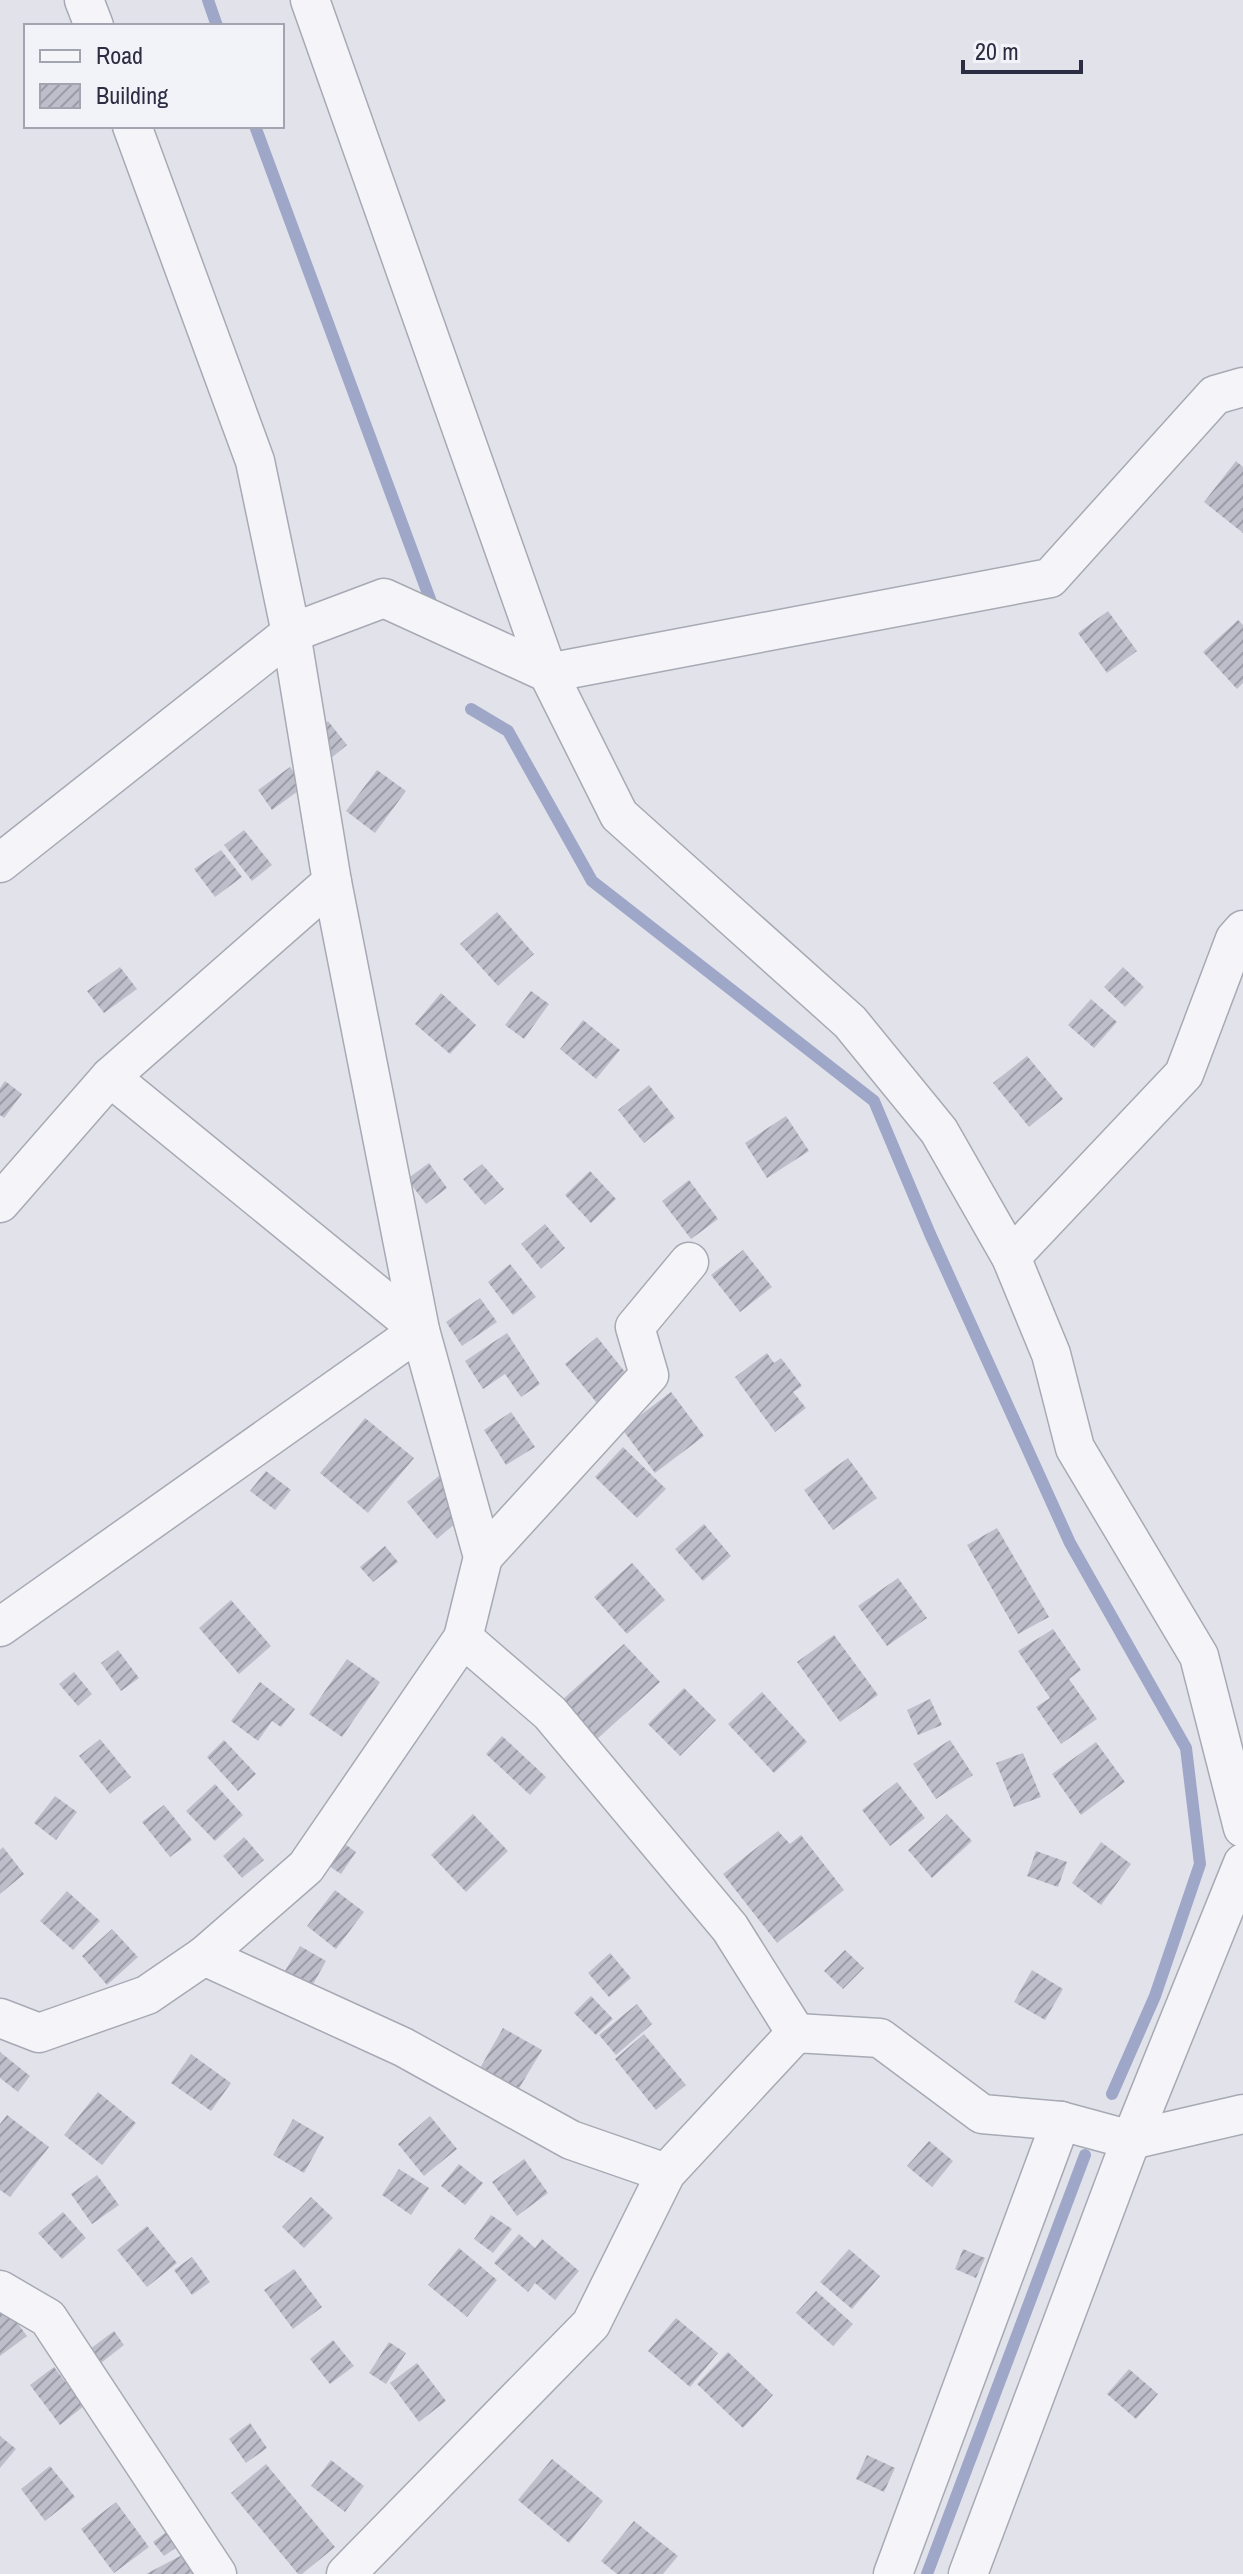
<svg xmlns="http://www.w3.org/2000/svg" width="1243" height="2574" font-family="'Archivo Narrow',sans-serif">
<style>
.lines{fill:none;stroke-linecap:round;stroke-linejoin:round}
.stream{stroke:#9fa7c9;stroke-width:12}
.building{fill:url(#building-hatch)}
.minor-casing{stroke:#a7a9b4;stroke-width:41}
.minor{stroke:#f5f5f9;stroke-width:38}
</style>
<defs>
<pattern id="building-hatch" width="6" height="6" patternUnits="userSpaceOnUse" patternTransform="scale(2)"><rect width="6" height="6" fill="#bdbeca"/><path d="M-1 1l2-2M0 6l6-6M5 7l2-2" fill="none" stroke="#9a9ba6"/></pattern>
</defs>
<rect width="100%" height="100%" fill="#e2e3ea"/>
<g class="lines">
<!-- stream -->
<g class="stream">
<path d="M208 0 217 26"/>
<path d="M255 126 434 610"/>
<path d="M471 709 508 731 592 881 874 1101 930 1234 1070 1543 1186 1748 1200 1864 1155 1996 1112 2094"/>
<path d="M927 2574 1085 2155"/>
</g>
</g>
<!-- building -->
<g class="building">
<path d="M1236 461 1243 467V533L1204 502Z"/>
<path d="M1108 611 1137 651 1107 673 1078 633Z"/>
<path d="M1238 620 1243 625V683L1237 689 1203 652Z"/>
<path d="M328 721 347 745 330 759 311 735Z"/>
<path d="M290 767 305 786 272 810 258 790Z"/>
<path d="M377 770 406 791 375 833 346 811Z"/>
<path d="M244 830 272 865 252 881 224 845Z"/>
<path d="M221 850 242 877 215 897 194 869Z"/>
<path d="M497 912 534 954 498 986 460 944Z"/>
<path d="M120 967 137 989 104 1013 87 991Z"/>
<path d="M1123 967 1144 987 1125 1007 1104 987Z"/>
<path d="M531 991 549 1004 524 1039 505 1025Z"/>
<path d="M441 993 476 1025 450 1054 415 1024Z"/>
<path d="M1091 999 1117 1022 1094 1048 1068 1025Z"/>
<path d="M583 1020 620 1050 596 1079 560 1049Z"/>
<path d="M1027 1056 1063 1099 1029 1127 993 1083Z"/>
<path d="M5 1081 22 1094 4 1118 0 1115V1088Z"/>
<path d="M649 1085 675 1118 644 1143 618 1110Z"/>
<path d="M786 1116 809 1151 767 1178 745 1143Z"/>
<path d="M429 1163 447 1188 426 1204 407 1179Z"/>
<path d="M482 1164 504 1189 485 1205 463 1179Z"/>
<path d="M590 1171 616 1199 591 1223 565 1195Z"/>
<path d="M689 1180 718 1219 691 1239 662 1201Z"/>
<path d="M545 1224 565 1248 541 1269 521 1244Z"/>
<path d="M743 1250 772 1287 740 1312 711 1275Z"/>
<path d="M510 1264 536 1297 513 1315 488 1282Z"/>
<path d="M480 1298 497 1322 462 1346 446 1322Z"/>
<path d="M507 1333 540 1384 521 1397 505 1374 483 1389 465 1361Z"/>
<path d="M597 1337 633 1382 601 1408 565 1364Z"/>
<path d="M767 1353 774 1363 781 1358 802 1386 793 1392 806 1408 775 1432 735 1377Z"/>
<path d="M671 1392 704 1436 655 1473 622 1429Z"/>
<path d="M511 1412 535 1447 506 1465 484 1430Z"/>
<path d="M365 1418 414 1458 368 1513 320 1473Z"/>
<path d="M623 1447 666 1489 637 1518 595 1477Z"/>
<path d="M848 1458 877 1498 833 1530 804 1490Z"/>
<path d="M266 1471 291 1490 275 1510 250 1491Z"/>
<path d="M440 1475 469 1512 437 1539 407 1502Z"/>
<path d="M704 1524 731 1556 703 1581 675 1549Z"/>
<path d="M997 1528 1049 1617 1018 1634 967 1545Z"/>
<path d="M385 1546 398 1562 373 1582 360 1567Z"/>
<path d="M632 1563 665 1600 627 1634 594 1597Z"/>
<path d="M898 1578 927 1618 887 1646 858 1606Z"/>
<path d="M231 1600 271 1646 239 1674 199 1628Z"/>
<path d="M1053 1629 1081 1670 1069 1679 1097 1719 1061 1744 1036 1707 1050 1698 1018 1651Z"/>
<path d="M834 1635 878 1695 840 1722 797 1662Z"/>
<path d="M624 1644 660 1682 596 1740 561 1701Z"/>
<path d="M118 1650 139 1678 121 1691 101 1663Z"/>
<path d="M347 1659 380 1682 342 1737 309 1714Z"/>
<path d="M74 1672 92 1694 78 1706 59 1684Z"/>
<path d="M260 1682 295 1709 281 1727 272 1721 258 1741 231 1721Z"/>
<path d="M684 1688 716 1720 680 1756 648 1724Z"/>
<path d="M762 1692 807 1742 774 1773 728 1724Z"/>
<path d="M930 1699 942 1725 918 1735 907 1710Z"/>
<path d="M502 1736 546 1777 530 1795 486 1754Z"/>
<path d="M100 1739 131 1777 110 1794 79 1756Z"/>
<path d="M224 1740 256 1774 238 1791 207 1757Z"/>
<path d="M950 1740 973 1775 936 1799 913 1764Z"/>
<path d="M1096 1742 1125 1782 1081 1815 1052 1774Z"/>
<path d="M1023 1753 1041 1797 1014 1807 996 1763Z"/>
<path d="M897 1782 925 1818 890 1846 862 1810Z"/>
<path d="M215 1784 243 1815 215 1841 186 1811Z"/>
<path d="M55 1796 77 1812 56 1840 34 1823Z"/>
<path d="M164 1805 192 1840 170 1857 142 1822Z"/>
<path d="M473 1814 508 1851 466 1892 431 1855Z"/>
<path d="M947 1814 972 1841 932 1878 908 1850Z"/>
<path d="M778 1831 790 1844 801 1835 844 1890 777 1943 723 1874Z"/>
<path d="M244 1837 264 1860 242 1878 223 1856Z"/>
<path d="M338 1839 356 1852 341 1874 323 1862Z"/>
<path d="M1101 1842 1131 1864 1101 1905 1072 1883Z"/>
<path d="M3 1847 24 1874 0 1894V1850Z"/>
<path d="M1036 1851 1067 1862 1058 1887 1027 1876Z"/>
<path d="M335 1890 364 1912 336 1949 307 1926Z"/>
<path d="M67 1891 100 1921 73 1950 40 1921Z"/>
<path d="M112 1929 138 1957 107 1985 82 1956Z"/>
<path d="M300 1946 326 1961 312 1986 285 1971Z"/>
<path d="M845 1950 864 1968 843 1989 824 1971Z"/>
<path d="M610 1953 631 1978 609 1997 588 1973Z"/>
<path d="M1032 1970 1063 1989 1045 2020 1014 2002Z"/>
<path d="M591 1996 613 2019 596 2035 574 2013Z"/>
<path d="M637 2004 652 2024 616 2055 599 2035Z"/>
<path d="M503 2028 542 2050 518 2090 480 2068Z"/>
<path d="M644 2034 686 2085 656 2110 615 2059Z"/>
<path d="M0 2052 30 2076 18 2092 0 2078Z"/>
<path d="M191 2054 231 2083 211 2111 171 2083Z"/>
<path d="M98 2092 136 2123 102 2165 64 2135Z"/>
<path d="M7 2115 49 2147 10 2197 0 2190V2124Z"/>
<path d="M430 2116 457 2149 424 2176 398 2144Z"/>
<path d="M293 2119 324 2137 304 2173 273 2155Z"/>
<path d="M929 2141 953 2161 932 2187 907 2166Z"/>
<path d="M524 2159 548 2193 517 2216 492 2182Z"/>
<path d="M459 2164 483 2183 465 2205 441 2186Z"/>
<path d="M399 2169 429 2188 411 2215 382 2195Z"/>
<path d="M97 2175 119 2205 92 2224 71 2194Z"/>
<path d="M311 2197 333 2218 304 2248 282 2227Z"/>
<path d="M63 2212 86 2238 62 2259 38 2233Z"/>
<path d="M491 2215 512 2229 493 2253 474 2239Z"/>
<path d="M147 2226 177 2263 147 2287 117 2250Z"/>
<path d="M519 2234 535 2248 542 2239 579 2271 555 2300 535 2283 528 2292 494 2263Z"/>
<path d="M459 2248 497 2280 467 2317 428 2285Z"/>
<path d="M849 2249 880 2276 852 2309 820 2282Z"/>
<path d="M963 2249 985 2258 976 2278 955 2269Z"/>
<path d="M192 2257 210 2282 192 2295 174 2270Z"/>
<path d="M294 2269 322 2307 293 2329 264 2290Z"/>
<path d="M816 2291 853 2324 833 2346 796 2313Z"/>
<path d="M0 2300 27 2336 0 2356Z"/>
<path d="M676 2318 718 2353 690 2387 648 2351Z"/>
<path d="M114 2331 124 2345 101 2363 90 2349Z"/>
<path d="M333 2340 354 2366 330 2384 310 2359Z"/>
<path d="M389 2342 406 2353 386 2384 369 2373Z"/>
<path d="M728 2352 773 2395 743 2428 697 2384Z"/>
<path d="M417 2363 446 2401 419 2422 390 2383Z"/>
<path d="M54 2367 84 2406 60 2425 30 2385Z"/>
<path d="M1129 2369 1158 2394 1136 2419 1107 2394Z"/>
<path d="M250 2423 267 2448 246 2463 229 2439Z"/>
<path d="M0 2436 16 2449 0 2468Z"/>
<path d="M867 2455 895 2468 884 2492 856 2479Z"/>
<path d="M552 2459 603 2501 569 2543 518 2500Z"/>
<path d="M331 2460 364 2486 345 2512 311 2486Z"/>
<path d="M266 2464 335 2547 302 2574H298L231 2493Z"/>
<path d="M50 2466 75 2497 45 2521 21 2489Z"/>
<path d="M116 2502 149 2547 114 2573 81 2529Z"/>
<path d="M634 2521 678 2556 663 2574H617L601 2561Z"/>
<path d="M169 2530 180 2545 164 2556 153 2542Z"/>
<path d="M186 2553 197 2574H146Z"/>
</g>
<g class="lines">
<defs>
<g id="minor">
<path d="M84 0 94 26"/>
<path d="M310 0 548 673 619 815 850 1022 939 1131 1011 1257 1051 1354 1075 1448 1199 1656 1243 1828"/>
<path d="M0 863 291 633 384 598 548 673 1050 578 1215 395 1243 387"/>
<path d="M332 882 420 1330 483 1557 463 1638"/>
<path d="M110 1077 332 882 291 633 255 461 132 126"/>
<path d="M0 1203 110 1077 420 1330 0 1627"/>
<path d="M1011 1257 1184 1074 1235 939 1243 930"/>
<path d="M483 1557 649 1375 635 1327 689 1262"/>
<path d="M204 1956 306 1867 463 1638 550 1713 730 1928 796 2033"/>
<path d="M0 2018 39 2033 147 1995 204 1956 403 2047 571 2140 666 2173"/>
<path d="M0 2290 48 2318 217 2574"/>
<path d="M346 2574 591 2324 666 2173 796 2033 880 2038 982 2114 1061 2121 1131 2140 1243 2114"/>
<path d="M893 2574 1061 2121"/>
<path d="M968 2574 1131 2140 1243 1863"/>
</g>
</defs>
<!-- minor casing -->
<use href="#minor" class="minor-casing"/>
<!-- minor -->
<use href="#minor" class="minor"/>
</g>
<!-- legend -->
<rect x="24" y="24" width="260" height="104" fill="#f2f3f8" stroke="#a2a4af" stroke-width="2"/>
<rect x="40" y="50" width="40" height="12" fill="#f5f5f9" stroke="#a2a4af" stroke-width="2"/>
<text x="96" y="64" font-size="24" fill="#2b2d42">Road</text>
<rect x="40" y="84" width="40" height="24" fill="url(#building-hatch)" stroke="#a2a4af" stroke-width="2"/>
<text x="96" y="104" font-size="24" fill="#2b2d42">Building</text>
<!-- scale -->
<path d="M963 60v12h118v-12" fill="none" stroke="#2b2d42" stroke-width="4"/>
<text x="975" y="60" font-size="24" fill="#2b2d42" stroke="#f2f3f8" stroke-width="6" paint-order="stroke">20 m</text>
</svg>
